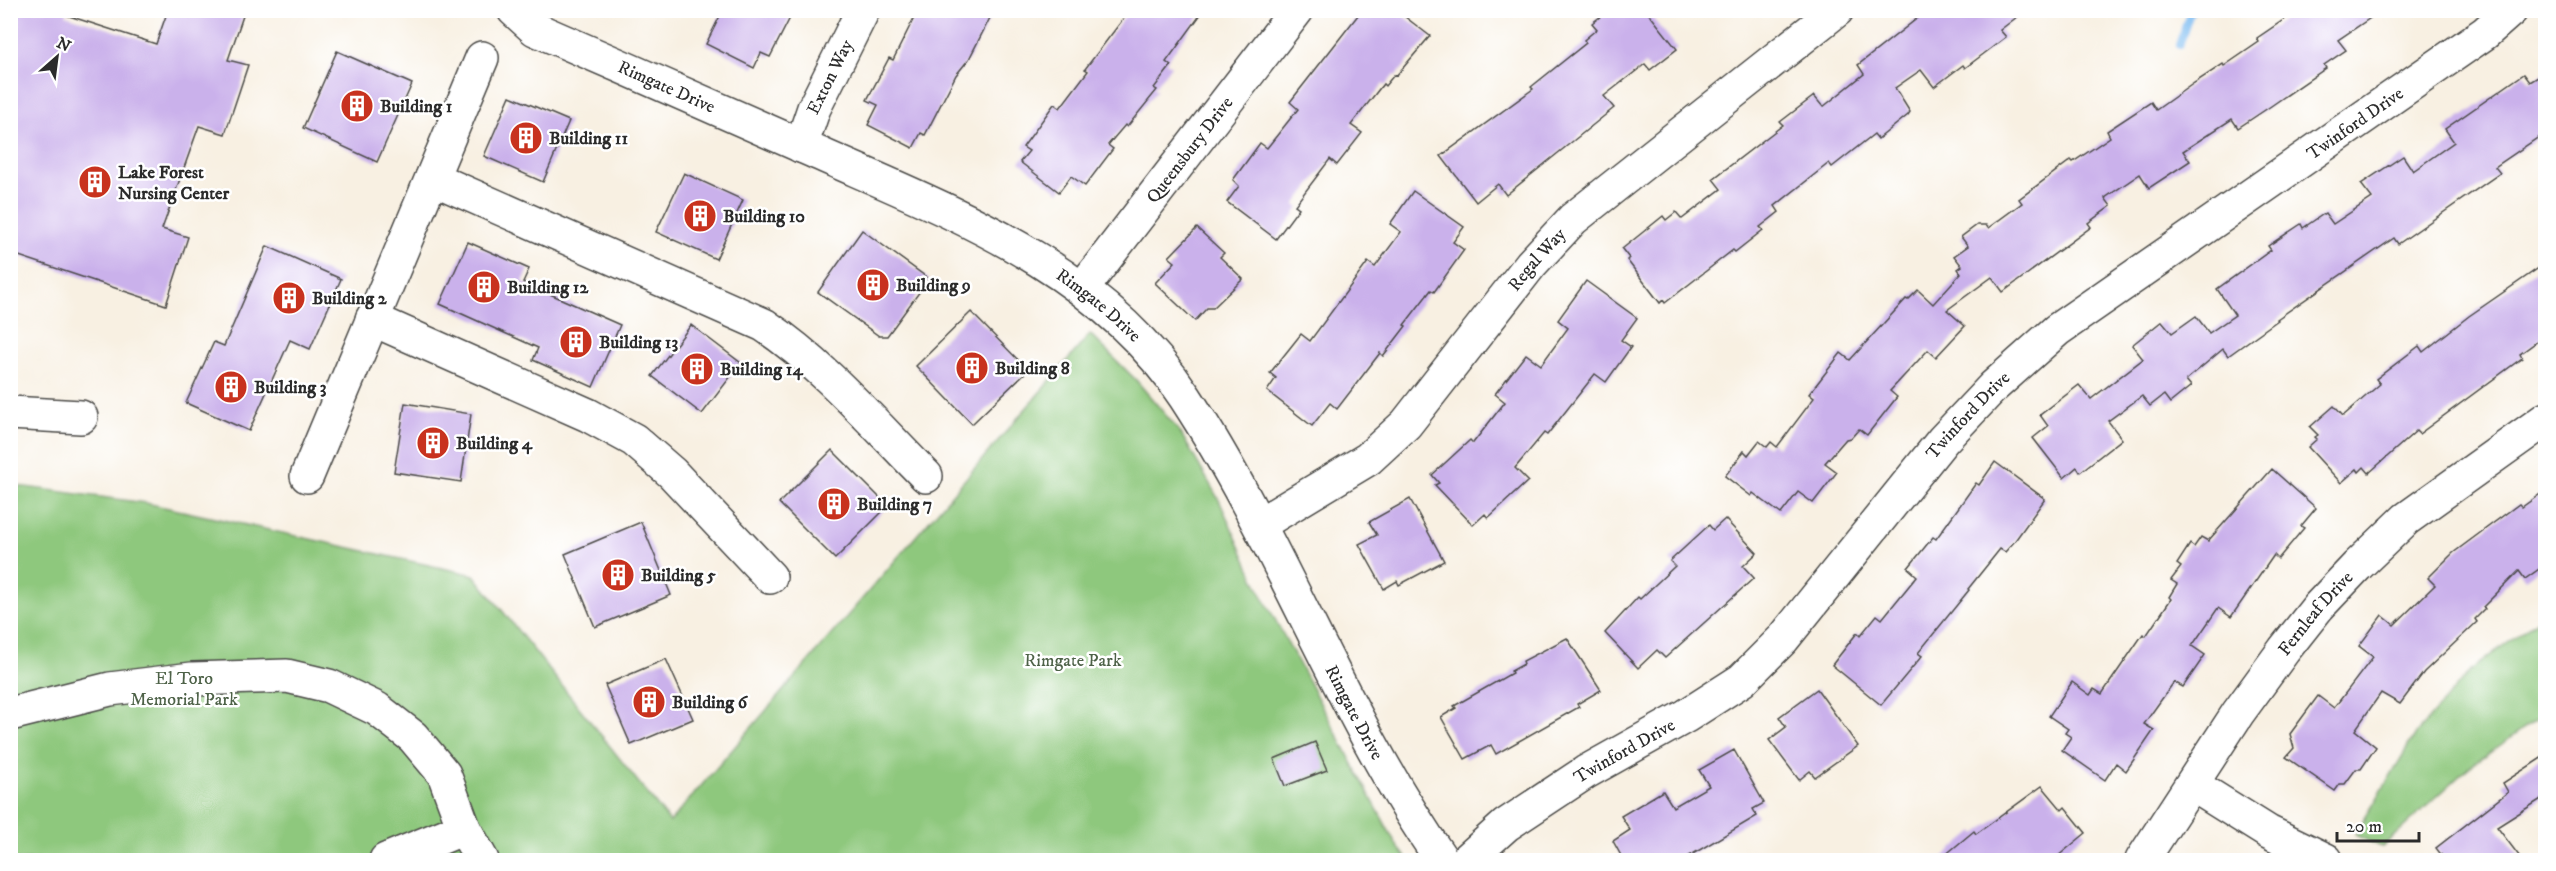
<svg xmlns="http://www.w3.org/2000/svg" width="2556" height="871" font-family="'IM FELL DW Pica',serif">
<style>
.green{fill:#8ec87d;stroke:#5c7a54;stroke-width:1.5}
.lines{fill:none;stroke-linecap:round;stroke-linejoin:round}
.stream{stroke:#7dbcf1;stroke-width:8}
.building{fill:#cab1eb}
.minor-casing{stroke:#4a4946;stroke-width:36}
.minor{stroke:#fff;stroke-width:33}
.labels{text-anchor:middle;stroke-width:5;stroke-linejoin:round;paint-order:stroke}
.street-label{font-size:18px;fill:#2b2b2b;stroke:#fff}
.poi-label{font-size:18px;font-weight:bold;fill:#2b2b2b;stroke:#fff;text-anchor:start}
.park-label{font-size:18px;fill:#4e6248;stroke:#fff}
</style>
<rect width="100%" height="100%" fill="#fff"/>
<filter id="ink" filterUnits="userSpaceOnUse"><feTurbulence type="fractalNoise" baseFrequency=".0167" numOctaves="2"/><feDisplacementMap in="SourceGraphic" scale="12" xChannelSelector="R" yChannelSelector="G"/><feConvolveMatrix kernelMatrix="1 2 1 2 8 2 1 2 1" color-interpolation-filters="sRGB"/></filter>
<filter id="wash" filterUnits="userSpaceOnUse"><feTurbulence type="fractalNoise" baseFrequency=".008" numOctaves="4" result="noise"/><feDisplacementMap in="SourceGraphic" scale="24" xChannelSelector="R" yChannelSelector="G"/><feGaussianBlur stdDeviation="1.35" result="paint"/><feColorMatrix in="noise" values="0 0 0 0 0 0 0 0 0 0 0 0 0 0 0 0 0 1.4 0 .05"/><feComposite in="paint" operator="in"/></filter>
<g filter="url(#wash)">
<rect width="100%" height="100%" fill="#f8f0e2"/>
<!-- green -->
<g class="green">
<path d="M1090 334 1136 380 1180 432 1219 500 1262 595 1396 844 1408 860H11V485L146 503 474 575 670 822Z"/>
<path d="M2545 614V713L2467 769 2382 847 2355 835 2415 735 2471 670Z"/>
</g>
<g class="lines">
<!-- stream -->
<path class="stream" d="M2179 45 2191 10"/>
</g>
<g id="blocks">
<!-- building -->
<g class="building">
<path d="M10 10H68L66 15 156 44 168 10H245L228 60 248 65 225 134 199 126 162 229 188 237 166 305 10 253Z"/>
<path d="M723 10H794L770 57 761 53 754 68 706 44Z"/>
<path d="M918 10H994L969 59 956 75 925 135 921 133 913 148 868 125 878 105 867 100 889 58 893 60Z"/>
<path d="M1130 10H1204L1166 62 1171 66 1154 88 1157 90 1127 127 1125 125 1108 145 1113 149 1085 186 1071 176 1059 192 1020 162 1029 151 1023 147 1054 104 1060 108 1088 71 1085 69Z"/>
<path d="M1362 10H1396L1430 36 1396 76 1394 75 1385 86 1383 84 1351 125 1362 133 1337 165 1330 159 1295 205 1299 208 1276 239 1227 202 1239 186 1233 180 1260 143 1267 148 1298 109 1290 102Z"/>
<path d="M1609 10H1646L1677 49 1650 70 1645 64 1604 96 1614 108 1506 195 1498 184 1476 202 1441 156 1533 89 1531 87 1586 43 1584 40 1597 29 1592 23Z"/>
<path d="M1928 10H2026L2000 30 2006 37 1965 68 1963 65 1934 87 1921 70 1895 88 1910 112 1908 115 1878 139 1874 134 1832 167 1829 163 1775 206 1779 212 1760 227 1763 230 1735 252 1733 250 1665 303 1663 300 1660 303 1627 260 1629 258 1622 249 1663 216 1666 220 1676 212 1682 219 1721 189 1713 179 1783 125 1780 122 1814 96 1823 107 1864 74 1858 65Z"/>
<path d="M2298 10H2382L2338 40 2346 50 2324 65 2326 68 2271 106 2238 128 2232 119 2183 151 2190 161 2149 188 2140 174 2105 198 2111 206 2088 223 2091 227 2003 292 1992 277 1947 310 1965 326 1936 357 1928 350 1890 391 1897 397 1867 435 1859 429 1851 438 1846 439 1825 463 1837 472 1813 503 1798 492 1781 514 1753 493 1751 496 1725 476 1744 451 1748 455 1759 441 1767 447 1771 442 1777 447 1814 398 1809 394 1841 353 1850 360 1906 299 1908 300 1918 290 1933 304 1961 273 1958 269 1962 266 1954 256 1968 246 1961 237 1977 225H1986L1988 228 2022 203 2019 199 2071 160 2073 162 2110 137 2107 131 2151 102 2156 110 2194 83 2223 64 2224 66 2259 42 2257 38Z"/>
<path d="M337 51 412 84 377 162 303 128Z"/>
<path d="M2546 72V132L2495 167 2500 173 2398 244 2394 238 2277 319 2278 320 2228 356 2223 349 2186 380 2191 386 2170 403 2164 395 2150 406 2142 396 2108 421 2122 439 2080 472 2077 467 2064 478 2033 438 2048 426 2040 415 2079 385 2091 399 2143 359 2132 345 2162 321 2172 333 2196 316 2209 333 2235 315 2217 289 2271 250 2268 246 2301 224 2303 228 2325 213 2333 224 2372 198 2361 184 2403 156 2413 171 2454 142 2445 129 2524 74 2530 82Z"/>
<path d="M510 96 569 121 543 182 484 156Z"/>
<path d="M684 173 743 200 716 259 656 232Z"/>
<path d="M1413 191 1464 227 1453 242 1464 250 1434 292 1431 290 1404 325 1406 326 1383 356 1380 353 1337 409 1330 403 1312 426 1267 391 1276 378 1270 373 1301 334 1310 341 1368 262 1375 267 1401 232 1390 224Z"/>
<path d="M1197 228 1224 253 1220 257 1243 279 1213 308H1207L1195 321 1155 283 1175 262 1169 257Z"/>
<path d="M862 230 929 279 887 336H879L818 292Z"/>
<path d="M468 242 529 269 523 282 620 325 593 387 533 360 538 348 440 304Z"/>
<path d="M267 246 341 279 310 349 290 340 249 431 186 403 214 342 224 346Z"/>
<path d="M2546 263V335L2520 354 2522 358 2419 434 2416 431 2369 473 2364 467 2359 472 2357 469 2341 483 2308 447 2317 439 2315 437 2318 435 2310 427 2334 406 2343 416 2380 384 2376 379 2419 346 2423 352 2469 316Z"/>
<path d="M1586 281 1637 318 1621 340 1631 347 1606 382 1595 374 1547 435 1544 433 1515 468 1528 481 1488 518 1485 514 1473 525 1435 485 1439 483 1432 475 1470 440 1473 443 1505 402 1495 394 1526 354 1541 365 1568 328 1558 320Z"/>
<path d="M971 312 1028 370 972 424 916 366Z"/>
<path d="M691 325 741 363 702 414 652 376Z"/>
<path d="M405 403 471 414 461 482 394 472Z"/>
<path d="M832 450 888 506 835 559 779 503Z"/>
<path d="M1995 462 2045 499 2014 542 2005 552 2000 549 1968 589 1969 590 1918 653 1922 656 1881 705 1832 665 1857 633 1860 636 1877 615 1882 619 1917 576 1908 568 1933 537 1936 539 1976 483 1979 485Z"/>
<path d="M2272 469 2316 508 2301 526 2304 528 2278 559 2274 555 2231 617 2218 608 2192 646 2205 655 2183 687 2174 682 2144 724 2154 730 2126 771 2116 763 2105 780 2062 750 2071 737 2065 733 2068 729 2049 716 2072 682 2090 695 2094 689 2102 694 2143 634 2146 636 2171 599 2169 597 2177 584 2171 580 2181 567 2177 564 2190 544 2194 547 2201 537 2208 541Z"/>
<path d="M2546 490V564L2525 579 2519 571 2483 607 2485 609 2475 619 2477 622 2424 672 2400 704 2381 693 2355 730 2376 747 2361 769H2356L2345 784H2340L2335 791 2286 757 2294 748 2290 734 2318 696 2334 708 2373 657 2359 646 2382 615 2394 625 2435 585 2428 578 2453 553 2519 504 2522 507Z"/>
<path d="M1410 499 1444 561 1399 585 1397 581 1384 589 1359 544 1377 535 1369 522Z"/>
<path d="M1725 519 1757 553 1743 566 1754 578 1665 658 1657 650 1638 668 1605 633 1638 597 1640 599 1675 566 1670 561 1709 525 1713 530Z"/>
<path d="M641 522 671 595 595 627 565 554Z"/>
<path d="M1567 638 1601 690 1577 704 1579 707 1496 754 1491 745 1465 759 1441 717 1456 708 1454 706 1512 673 1511 671 1524 664 1523 661Z"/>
<path d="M666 659 693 719 631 745 605 685Z"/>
<path d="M1817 689 1858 746 1815 777 1810 771 1799 780 1769 740 1786 727 1779 717Z"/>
<path d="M1315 742 1327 770 1285 786 1274 759Z"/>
<path d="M1734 750 1764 803 1753 809 1757 816 1681 861H1624L1613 841 1630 830 1621 816 1663 791 1673 807 1709 786 1699 770Z"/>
<path d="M2546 755V796L2497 827 2523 861H2446L2436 848 2508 792 2503 783Z"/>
<path d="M2042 786 2062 810 2065 807 2086 833 2052 861H1938L1974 831 1976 834Z"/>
</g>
</g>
</g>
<g filter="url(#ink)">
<use href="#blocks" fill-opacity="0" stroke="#4a4946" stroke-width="1.5"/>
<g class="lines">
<defs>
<g id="minor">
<path id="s1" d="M514 10 535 29C628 69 721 111 813 151 950 212 1099 266 1185 397 1282 545 1341 715 1442 860"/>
<path id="s2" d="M801 146 814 108 863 10"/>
<path d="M432 178 764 325C825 366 874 424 926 476"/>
<path id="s3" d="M1082 289 1297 10"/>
<path d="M372 319 588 415 634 440 672 473 770 577"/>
<path d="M10 413 81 417"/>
<path d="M307 476 482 58"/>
<path id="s4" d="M1260 524 1368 459 1406 424 1531 264 1573 219 1837 10"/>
<path d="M10 714 110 689 192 679 287 676 329 686 377 709 413 737 444 774 464 828 482 860"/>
<path d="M2193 785 2268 832 2326 860"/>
<path d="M386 860 464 828"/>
<path id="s5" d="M1467 860 1506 825 1586 772 1686 716 1742 680 1783 639 1943 440 1993 387 2057 330 2485 33 2511 10"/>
<path id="s6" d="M2142 860 2238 713 2284 650 2318 607 2357 566 2406 519 2546 419"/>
</g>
</defs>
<!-- minor casing -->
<use href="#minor" class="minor-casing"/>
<!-- minor -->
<use href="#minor" class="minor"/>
</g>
</g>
<!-- icons -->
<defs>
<symbol id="building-disc" viewBox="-11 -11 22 22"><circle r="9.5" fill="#c8321e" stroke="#fff"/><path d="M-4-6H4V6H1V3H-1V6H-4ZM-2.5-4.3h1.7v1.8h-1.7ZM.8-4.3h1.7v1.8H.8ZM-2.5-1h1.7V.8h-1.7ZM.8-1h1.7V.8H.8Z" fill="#fff"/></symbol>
</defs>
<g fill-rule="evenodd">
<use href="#building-disc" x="338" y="87" width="38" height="38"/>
<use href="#building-disc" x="507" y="119" width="38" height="38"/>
<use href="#building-disc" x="76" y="163" width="38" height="38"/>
<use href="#building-disc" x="681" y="197" width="38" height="38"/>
<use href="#building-disc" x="854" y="266" width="38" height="38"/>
<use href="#building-disc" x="465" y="268" width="38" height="38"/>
<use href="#building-disc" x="270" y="279" width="38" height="38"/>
<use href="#building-disc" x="557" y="323" width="38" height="38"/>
<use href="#building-disc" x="953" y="349" width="38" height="38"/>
<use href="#building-disc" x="678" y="350" width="38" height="38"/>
<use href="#building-disc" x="212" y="368" width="38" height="38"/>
<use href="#building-disc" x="414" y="424" width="38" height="38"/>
<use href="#building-disc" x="815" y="485" width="38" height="38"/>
<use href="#building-disc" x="599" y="556" width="38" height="38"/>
<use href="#building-disc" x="630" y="683" width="38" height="38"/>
</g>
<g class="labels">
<!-- street labels -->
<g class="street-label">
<text dy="6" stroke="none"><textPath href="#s2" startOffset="75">Exton Way</textPath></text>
<text dy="6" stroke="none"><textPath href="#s1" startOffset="172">Rimgate Drive</textPath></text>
<text dy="6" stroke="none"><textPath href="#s5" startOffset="1164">Twinford Drive</textPath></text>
<text dy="6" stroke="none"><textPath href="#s3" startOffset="176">Queensbury Drive</textPath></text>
<text dy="6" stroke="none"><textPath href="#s4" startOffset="388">Regal Way</textPath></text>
<text dy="6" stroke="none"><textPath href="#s1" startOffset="658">Rimgate Drive</textPath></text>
<text dy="6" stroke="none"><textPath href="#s5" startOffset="678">Twinford Drive</textPath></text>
<text dy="6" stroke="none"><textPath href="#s6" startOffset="302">Fernleaf Drive</textPath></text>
<text dy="6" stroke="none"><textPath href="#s1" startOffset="1143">Rimgate Drive</textPath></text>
<text dy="6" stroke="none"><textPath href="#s5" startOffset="192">Twinford Drive</textPath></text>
</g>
<!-- poi labels -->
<g class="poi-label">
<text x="380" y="112">Building 1</text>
<text x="549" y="144">Building 11</text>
<text x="118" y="178">Lake Forest<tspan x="118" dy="21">Nursing Center</tspan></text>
<text x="723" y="222">Building 10</text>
<text x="896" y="291">Building 9</text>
<text x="507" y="293">Building 12</text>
<text x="312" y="304">Building 2</text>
<text x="599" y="348">Building 13</text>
<text x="995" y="374">Building 8</text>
<text x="720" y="375">Building 14</text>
<text x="254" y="393">Building 3</text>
<text x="456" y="449">Building 4</text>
<text x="857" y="510">Building 7</text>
<text x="641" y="581">Building 5</text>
<text x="672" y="708">Building 6</text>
</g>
<!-- park labels -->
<g class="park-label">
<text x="1073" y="666">Rimgate Park</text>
<text x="184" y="684">El Toro<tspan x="184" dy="21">Memorial Park</tspan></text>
</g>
</g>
<!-- margin -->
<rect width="2556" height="871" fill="none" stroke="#fff" stroke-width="36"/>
<!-- north arrow -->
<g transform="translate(57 57) rotate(28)" stroke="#ffffff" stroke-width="4.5" paint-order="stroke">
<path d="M0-4.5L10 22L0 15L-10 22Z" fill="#2b2b2b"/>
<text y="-9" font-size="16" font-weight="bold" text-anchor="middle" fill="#2b2b2b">N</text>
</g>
<!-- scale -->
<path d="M2337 832v9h82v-9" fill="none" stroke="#2b2b2b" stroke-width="3"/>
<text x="2346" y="832" font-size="18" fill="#2b2b2b" stroke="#ffffff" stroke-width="4.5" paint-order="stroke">20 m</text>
</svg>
